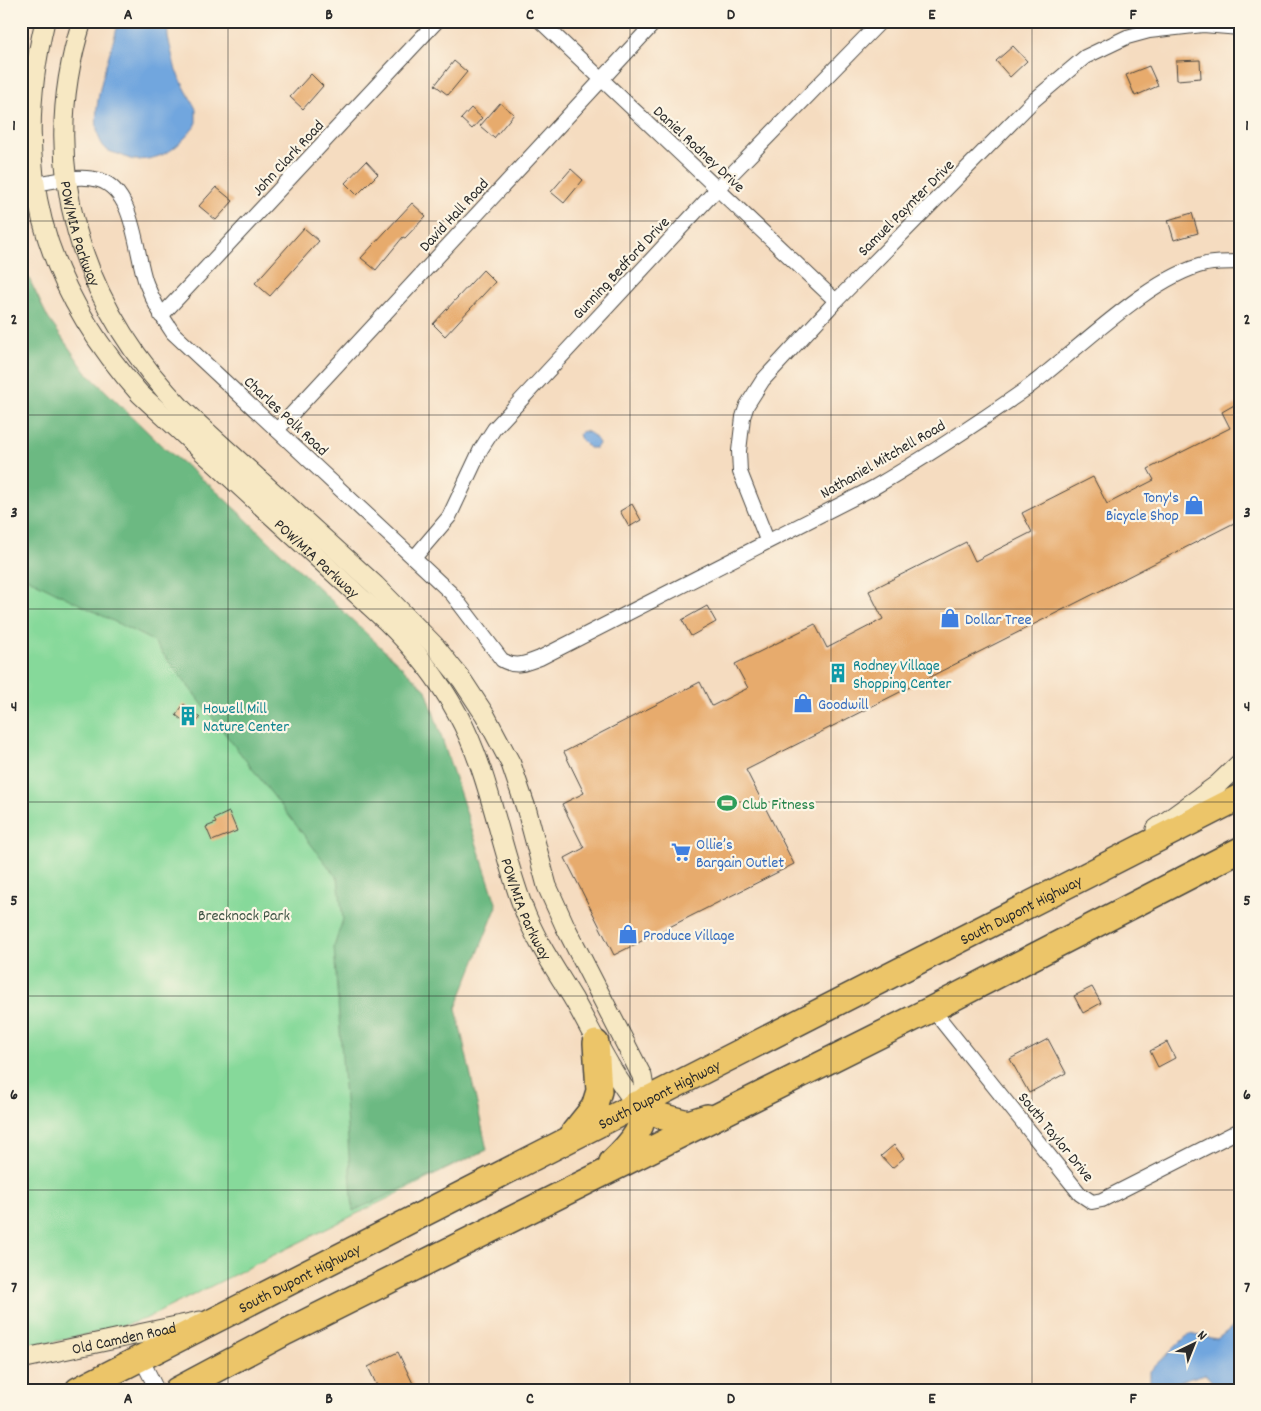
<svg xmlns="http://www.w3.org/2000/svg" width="1261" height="1411" font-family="Dekko,sans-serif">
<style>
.green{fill:#86d99a;stroke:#588262}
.forest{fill:#6cb982;stroke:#4c7256}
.water{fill:#71a6de;stroke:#4e6884}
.building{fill:#e7ab6d}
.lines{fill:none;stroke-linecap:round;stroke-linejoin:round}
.street-casing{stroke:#494641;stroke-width:16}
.secondary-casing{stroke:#494641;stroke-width:21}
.highway-casing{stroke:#494641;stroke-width:28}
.street{stroke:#fff;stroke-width:14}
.secondary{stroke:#f7e8c3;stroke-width:19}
.highway{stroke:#ecc569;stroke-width:25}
.grid{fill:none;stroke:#2b2b2b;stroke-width:1;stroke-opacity:0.55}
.labels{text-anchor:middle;stroke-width:4.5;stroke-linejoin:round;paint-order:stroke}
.street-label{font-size:16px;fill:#2b2b2b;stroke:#fcf5e5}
.shop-label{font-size:16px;fill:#366cbe;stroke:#fcf5e5;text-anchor:start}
.culture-label{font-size:16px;fill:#0d838f;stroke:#fcf5e5;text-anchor:start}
.leisure-label{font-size:16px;fill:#27864d;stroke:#fcf5e5;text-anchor:start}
.park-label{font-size:16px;fill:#425647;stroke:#fcf5e5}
.neatline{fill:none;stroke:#2b2b2b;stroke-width:2}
.grid-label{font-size:16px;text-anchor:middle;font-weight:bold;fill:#2b2b2b}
</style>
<rect width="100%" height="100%" fill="#fcf5e5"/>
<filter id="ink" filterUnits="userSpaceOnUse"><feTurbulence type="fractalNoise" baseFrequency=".02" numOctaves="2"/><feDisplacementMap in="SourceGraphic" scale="10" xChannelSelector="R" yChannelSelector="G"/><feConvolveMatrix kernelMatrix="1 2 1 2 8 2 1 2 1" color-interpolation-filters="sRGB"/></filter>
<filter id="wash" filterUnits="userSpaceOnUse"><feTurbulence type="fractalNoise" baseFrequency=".0096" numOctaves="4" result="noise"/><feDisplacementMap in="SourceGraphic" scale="20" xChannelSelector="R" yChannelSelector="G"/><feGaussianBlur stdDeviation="1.12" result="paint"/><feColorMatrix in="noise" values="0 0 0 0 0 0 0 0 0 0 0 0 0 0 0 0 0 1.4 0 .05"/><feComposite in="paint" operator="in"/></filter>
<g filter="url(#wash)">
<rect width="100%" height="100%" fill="#f5dcc0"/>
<!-- green -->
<path class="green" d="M21 396 451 1004 479 1153 145 1319 112 1329 21 1349Z"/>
<!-- forest -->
<path class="forest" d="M21 262 48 318 86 372 161 445 213 488 426 690 497 906 456 1008 487 1150 353 1211 334 947 343 919 338 879 153 641 21 575Z"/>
<!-- water -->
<g class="water">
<path d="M119 21H167L168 37 176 71 196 109V125C178 147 166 159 136 160 130 160 124 156 118 154 115 153 110 152 107 150 80 127 112 50 119 21Z"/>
<path d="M583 431C590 431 597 438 599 444L596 448H589L581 440 579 434Z"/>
<path d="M1240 1321V1390H1220L1205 1374 1150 1390V1371L1189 1334 1217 1339Z"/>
</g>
<g id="blocks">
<!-- building -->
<g class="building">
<path d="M1013 46 1027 61 1010 77 996 61Z"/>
<path d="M1200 60 1201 78 1177 80 1176 61Z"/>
<path d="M454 61 467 72 448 95 435 85Z"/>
<path d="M1149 66 1158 86 1135 96 1126 75Z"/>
<path d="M311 74 323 86 303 109 290 97Z"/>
<path d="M500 103 514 114 494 138 480 126Z"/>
<path d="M471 108 482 118 472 129 461 119Z"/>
<path d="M366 161 378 174 357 195 345 183Z"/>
<path d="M571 169 583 180 564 203 551 192Z"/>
<path d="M216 187 233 201 216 220 199 206Z"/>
<path d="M412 203 426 216 405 238 403 237 376 270 361 258Z"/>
<path d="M1192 213 1198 233 1174 240 1168 220Z"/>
<path d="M304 228 319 241 270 296 255 283Z"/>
<path d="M483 270 495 282 445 336 433 324Z"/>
<path d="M1236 404 1240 412V520L746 770 794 864 614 955 565 858 584 848 562 804 584 793 564 752 700 682 712 706 748 688 735 664 815 624 827 648 883 619 869 591 966 542 975 561 1032 532 1022 513 1093 477 1107 504 1154 480 1148 469 1230 428 1222 412Z"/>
<path d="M632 504 641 520 629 527 620 511Z"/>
<path d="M707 606 716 622 691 636 682 620Z"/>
<path d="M184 704 200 718 192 728 176 715Z"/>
<path d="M229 812 237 831 212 841 206 827 216 823 214 819Z"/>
<path d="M1092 987 1101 1003 1083 1013 1074 996Z"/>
<path d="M1048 1039 1066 1073 1029 1093 1010 1059Z"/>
<path d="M1167 1042 1175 1058 1158 1067 1150 1051Z"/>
<path d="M894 1145 904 1158 892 1168 881 1156Z"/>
<path d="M398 1352 416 1390H379L368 1367Z"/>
</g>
</g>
</g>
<g filter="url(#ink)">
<use href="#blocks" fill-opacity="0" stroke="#494641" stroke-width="1"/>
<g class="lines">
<defs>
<g id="street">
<path d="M540 21 836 301"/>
<path d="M35 184C55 181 80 174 99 180 135 191 135 252 146 283 153 301 162 317 173 333L452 594 502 660C516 668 525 664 540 658L873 488C926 457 976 424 1026 389 1075 353 1148 277 1206 264 1217 262 1229 262 1240 262"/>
<path d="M161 316 437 21"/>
<path d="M277 430 656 21"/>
<path d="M767 540 740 472 739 451 743 417 747 405 763 380 836 301 1033 101 1085 57 1127 37 1149 31 1203 25 1240 28"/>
<path d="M414 558 449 517 481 449 494 429 718 188 881 21"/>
<path d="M932 1009 1080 1194 1092 1202 1102 1200 1240 1130"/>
<path d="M141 1358 157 1390"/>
</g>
<g id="secondary">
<path id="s1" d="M45 21C10 166 41 283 140 394L385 620C414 648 438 678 457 713 490 773 499 844 523 907 535 940 556 970 574 1000 594 1036 610 1071 636 1104"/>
<path id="s2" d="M82 21C36 166 80 304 184 411L375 585 434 645 462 680 485 715 511 764 527 811 547 886 565 926 642 1076 646 1099"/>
<path d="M1156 829 1217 785 1240 763"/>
<path id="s3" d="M21 1359 200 1321"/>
</g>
<g id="highway">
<path d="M636 1104 664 1117 688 1123 707 1117"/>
<path d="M574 1132 594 1107 599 1091 596 1043"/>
<path d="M612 1162C632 1143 645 1128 646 1099"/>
<path id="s4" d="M78 1390 1240 797"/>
<path d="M177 1390 286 1332 932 1009 1240 850"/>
</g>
</defs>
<!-- street casing -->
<use href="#street" class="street-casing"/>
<!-- secondary casing -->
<use href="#secondary" class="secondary-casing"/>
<!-- highway casing -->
<use href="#highway" class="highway-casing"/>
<!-- street -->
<use href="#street" class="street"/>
<!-- secondary -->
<use href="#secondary" class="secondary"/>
<!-- highway -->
<use href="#highway" class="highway"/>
</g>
</g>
<!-- grid -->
<path class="grid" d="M228 21V1390M429 21V1390M630 21V1390M831 21V1390M1032 21V1390M21 221H1240M21 415H1240M21 609H1240M21 802H1240M21 996H1240M21 1190H1240"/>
<!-- icons -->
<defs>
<symbol id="shop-bare" viewBox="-9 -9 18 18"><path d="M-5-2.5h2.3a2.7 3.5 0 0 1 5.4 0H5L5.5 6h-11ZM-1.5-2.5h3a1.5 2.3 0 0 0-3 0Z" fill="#3f7fe0" stroke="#fcf5e5" stroke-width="2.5" paint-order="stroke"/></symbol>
<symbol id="building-bare" viewBox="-9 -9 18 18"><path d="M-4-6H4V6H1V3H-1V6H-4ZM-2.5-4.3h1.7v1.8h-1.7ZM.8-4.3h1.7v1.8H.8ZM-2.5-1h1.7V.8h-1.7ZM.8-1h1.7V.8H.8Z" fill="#0f9aa8" stroke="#fcf5e5" stroke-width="2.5" paint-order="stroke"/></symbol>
<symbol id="stadium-bare" viewBox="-9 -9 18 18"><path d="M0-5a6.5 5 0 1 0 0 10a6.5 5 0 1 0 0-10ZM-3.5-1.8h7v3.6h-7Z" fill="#2e9e5b" stroke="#fcf5e5" stroke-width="2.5" paint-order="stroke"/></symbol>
<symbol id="supermarket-bare" viewBox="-9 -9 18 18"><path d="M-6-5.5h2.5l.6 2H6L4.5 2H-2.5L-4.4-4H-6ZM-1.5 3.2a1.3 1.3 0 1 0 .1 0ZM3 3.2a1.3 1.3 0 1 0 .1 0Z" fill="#3f7fe0" stroke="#fcf5e5" stroke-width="2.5" paint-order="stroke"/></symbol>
</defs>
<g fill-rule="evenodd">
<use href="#shop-bare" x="1180" y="491" width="28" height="28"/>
<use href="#shop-bare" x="936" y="604" width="28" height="28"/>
<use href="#building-bare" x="824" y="659" width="28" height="28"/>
<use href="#shop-bare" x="789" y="689" width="28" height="28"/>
<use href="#building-bare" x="174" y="702" width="28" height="28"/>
<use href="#stadium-bare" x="713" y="789" width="28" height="28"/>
<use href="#supermarket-bare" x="667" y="838" width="28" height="28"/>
<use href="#shop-bare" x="614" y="920" width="28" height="28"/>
</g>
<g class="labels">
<!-- street labels -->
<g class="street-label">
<text transform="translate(700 148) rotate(43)" y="6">Daniel Rodney Drive</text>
<text transform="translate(287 157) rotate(-47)" y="6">John Clark Road</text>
<text transform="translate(905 207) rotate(-45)" y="6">Samuel Paynter Drive</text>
<text transform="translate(453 214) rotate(-47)" y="6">David Hall Road</text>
<text dy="6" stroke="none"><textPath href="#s2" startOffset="216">POW/MIA Parkway</textPath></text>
<text transform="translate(620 267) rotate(-47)" y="6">Gunning Bedford Drive</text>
<text transform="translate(287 415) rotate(43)" y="6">Charles Polk Road</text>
<text transform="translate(882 458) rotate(-30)" y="6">Nathaniel Mitchell Road</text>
<text dy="6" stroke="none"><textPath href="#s1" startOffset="644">POW/MIA Parkway</textPath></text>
<text dy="6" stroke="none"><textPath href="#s4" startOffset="1058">South Dupont Highway</textPath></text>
<text dy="6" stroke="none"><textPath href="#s1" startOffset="1062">POW/MIA Parkway</textPath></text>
<text dy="6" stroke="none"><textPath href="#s4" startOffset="652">South Dupont Highway</textPath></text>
<text transform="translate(1057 1136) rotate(51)" y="6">South Taylor Drive</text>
<text dy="6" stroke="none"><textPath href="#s4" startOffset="248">South Dupont Highway</textPath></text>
<text dy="6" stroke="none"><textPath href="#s3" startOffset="105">Old Camden Road</textPath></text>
</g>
<!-- shop labels -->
<g class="shop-label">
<text x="1179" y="502" text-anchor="end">Tony's<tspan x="1179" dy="18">Bicycle Shop</tspan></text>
<text x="965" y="624">Dollar Tree</text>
<text x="818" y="709">Goodwill</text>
<text x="696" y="849">Ollie’s<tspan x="696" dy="18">Bargain Outlet</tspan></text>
<text x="643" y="940">Produce Village</text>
</g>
<!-- culture labels -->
<g class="culture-label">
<text x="853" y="670">Rodney Village<tspan x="853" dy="18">Shopping Center</tspan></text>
<text x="203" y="713">Howell Mill<tspan x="203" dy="18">Nature Center</tspan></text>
</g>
<!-- leisure labels -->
<g class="leisure-label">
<text x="742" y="809">Club Fitness</text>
</g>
<!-- park labels -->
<g class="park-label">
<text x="244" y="920">Brecknock Park</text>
</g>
</g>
<!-- margin -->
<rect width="1261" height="1411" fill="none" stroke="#fcf5e5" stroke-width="55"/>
<!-- north arrow -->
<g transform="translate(1194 1344) rotate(43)" stroke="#fcf5e5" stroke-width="4" paint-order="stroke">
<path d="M0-4L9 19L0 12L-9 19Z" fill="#2b2b2b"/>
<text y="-8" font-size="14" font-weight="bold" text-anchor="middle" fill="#2b2b2b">N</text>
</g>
<rect x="28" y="28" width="1206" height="1356" class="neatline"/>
<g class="grid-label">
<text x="128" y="19">A</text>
<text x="329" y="19">B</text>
<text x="530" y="19">C</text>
<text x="731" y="19">D</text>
<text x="932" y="19">E</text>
<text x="1133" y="19">F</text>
<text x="14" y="130">1</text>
<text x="1247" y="130">1</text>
<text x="14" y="324">2</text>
<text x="1247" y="324">2</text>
<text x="14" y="517">3</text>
<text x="1247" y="517">3</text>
<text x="14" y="711">4</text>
<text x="1247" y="711">4</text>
<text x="14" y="905">5</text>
<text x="1247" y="905">5</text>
<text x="14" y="1099">6</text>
<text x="1247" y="1099">6</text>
<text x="14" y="1292">7</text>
<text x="1247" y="1292">7</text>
<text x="128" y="1403">A</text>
<text x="329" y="1403">B</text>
<text x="530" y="1403">C</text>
<text x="731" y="1403">D</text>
<text x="932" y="1403">E</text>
<text x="1133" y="1403">F</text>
</g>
</svg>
